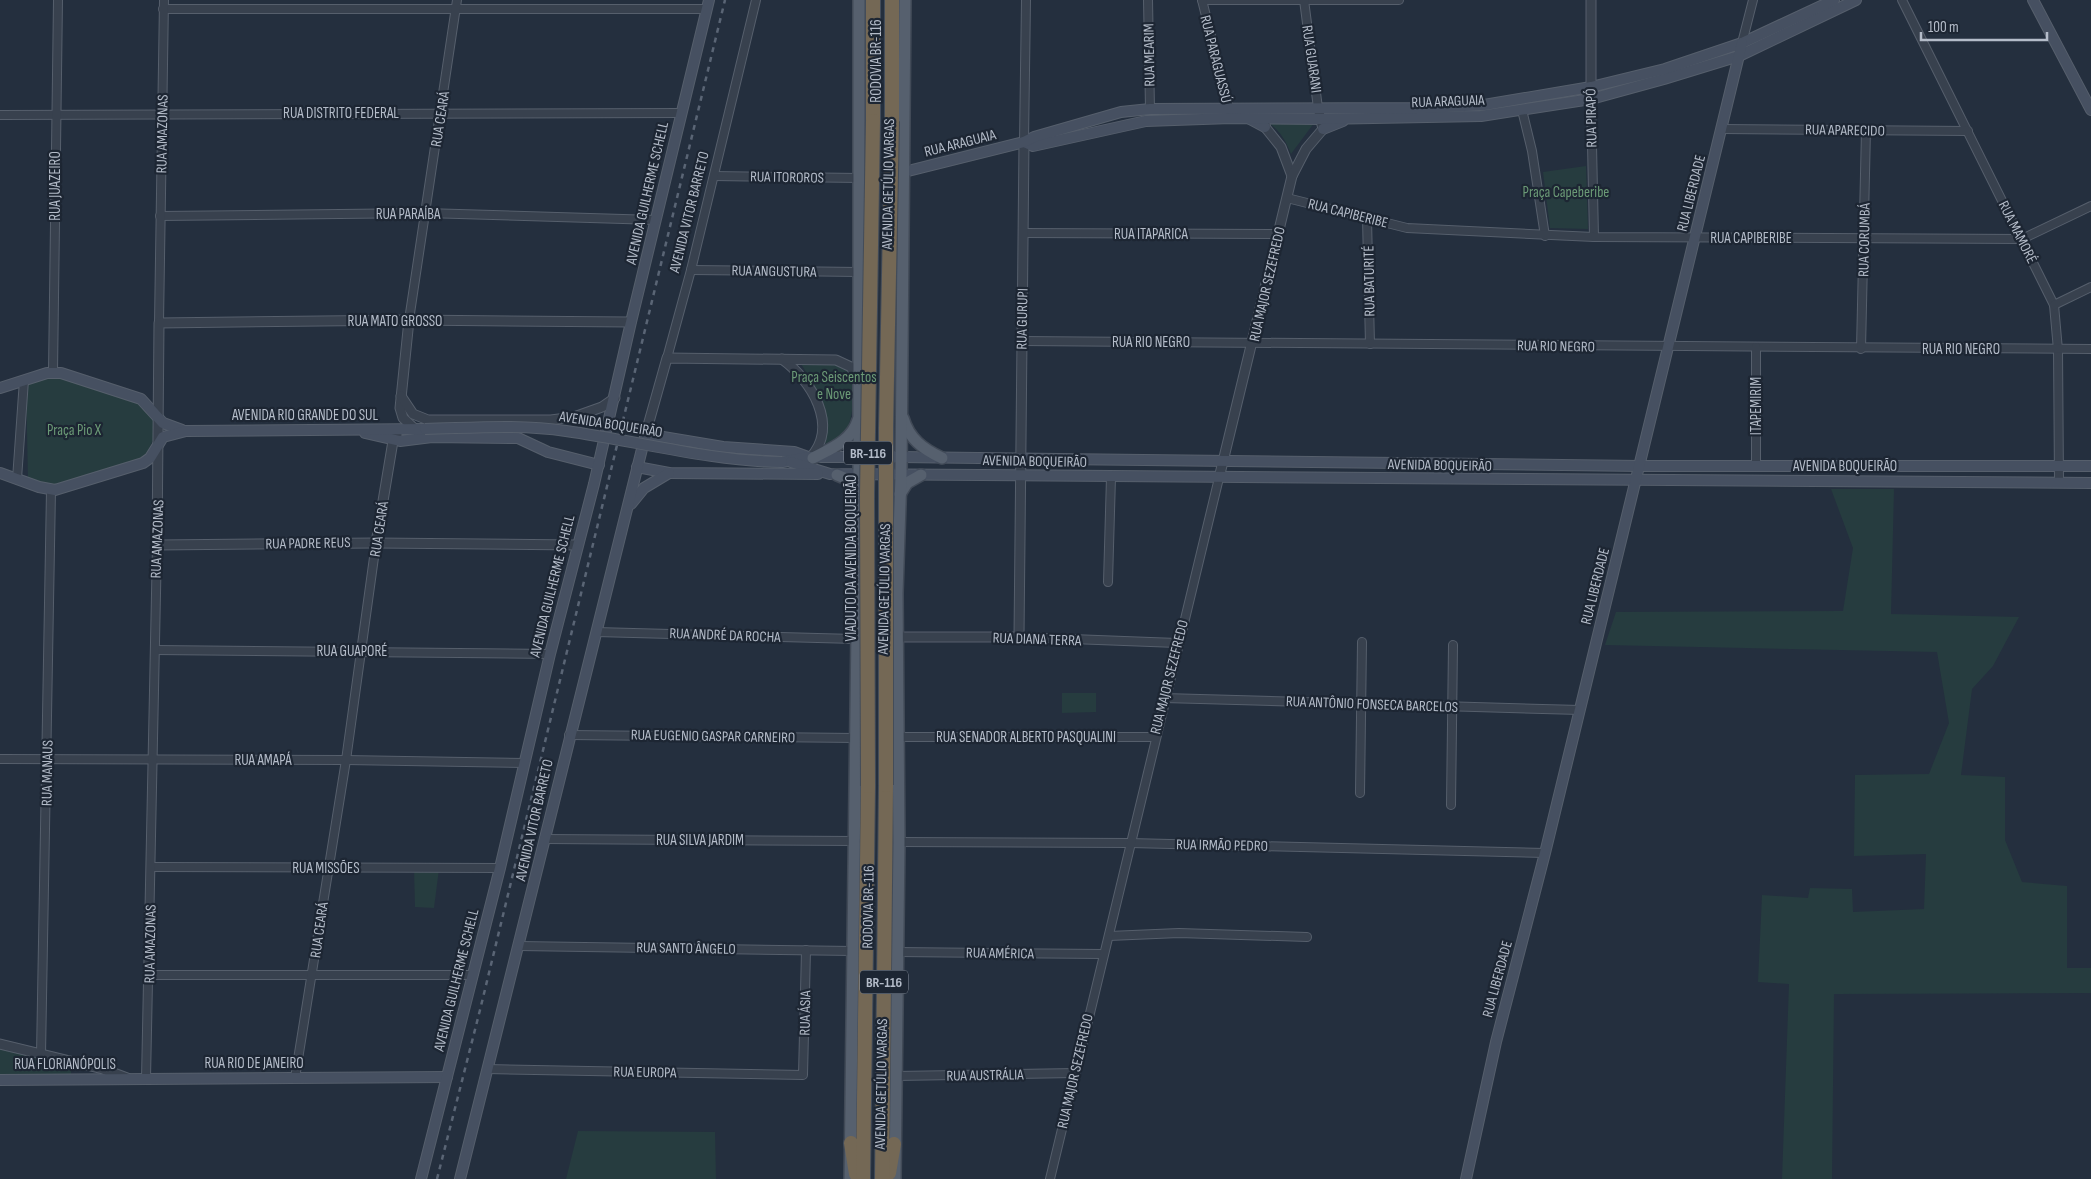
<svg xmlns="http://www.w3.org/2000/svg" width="2091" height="1179" font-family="'Sofia Sans Condensed',sans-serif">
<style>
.green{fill:#263c3f}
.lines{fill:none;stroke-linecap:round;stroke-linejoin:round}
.minor-casing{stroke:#565f6c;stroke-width:10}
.tertiary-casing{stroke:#565f6c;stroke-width:11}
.secondary-casing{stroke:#565f6c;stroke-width:12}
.primary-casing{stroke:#414a57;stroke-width:14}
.motorway-casing{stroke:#434c59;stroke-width:16}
.minor{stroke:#38414e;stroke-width:8}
.tertiary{stroke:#38414e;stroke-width:9}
.secondary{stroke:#465061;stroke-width:10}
.primary{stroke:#56606e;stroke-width:11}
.motorway{stroke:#746855;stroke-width:14}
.rail{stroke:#5a6575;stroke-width:2.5;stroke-dasharray:5 5;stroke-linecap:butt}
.secondary-bridge-casing{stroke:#565f6c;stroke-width:12;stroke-linecap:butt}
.motorway-bridge-casing{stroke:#434c59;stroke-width:16;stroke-linecap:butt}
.secondary-bridge{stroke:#465061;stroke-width:10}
.motorway-bridge{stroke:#746855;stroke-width:14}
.labels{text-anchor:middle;stroke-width:4.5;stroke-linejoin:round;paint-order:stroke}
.shield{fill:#1d2633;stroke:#878f9c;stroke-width:1}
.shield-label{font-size:14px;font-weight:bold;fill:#b4bcc9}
.street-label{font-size:15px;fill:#b4bcc9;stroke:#1d2633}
.park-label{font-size:15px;fill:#6b9a76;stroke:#1d2633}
</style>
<rect width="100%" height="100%" fill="#242f3e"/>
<!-- green -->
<g class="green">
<path d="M1267 122 1314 123 1291 154C1286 141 1280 130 1267 122Z"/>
<path d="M1586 166 1588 229 1550 228 1543 172Z"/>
<path d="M801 364C815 364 832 360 844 368 859 376 854 422 844 434 838 440 832 442 823 444 831 415 817 388 801 364Z"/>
<path d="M53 374 138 401 153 416 154 438 144 459 52 485 28 479 26 384Z"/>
<path d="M1831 489H1894L1891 614 2019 617 1993 666 1972 689 1961 775 2005 777V840L2022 882 2067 886V968H2091V993L1834 994 1832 1179H1782L1789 984 1758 982 1762 895 1808 898 1810 888 1852 889 1853 912 1924 909 1926 854 1854 856 1855 775 1929 774 1949 723 1937 652 1605 645 1616 612 1843 611 1853 548Z"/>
<path d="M1062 693H1096V712L1062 713Z"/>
<path d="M414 869H439L434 908 415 907Z"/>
<path d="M0 1046 71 1066V1078L0 1076Z"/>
<path d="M578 1131 715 1132 716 1179H566Z"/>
</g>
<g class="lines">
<defs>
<g id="minor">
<path d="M1148 0 1150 109"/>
<path d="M1202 0H1399"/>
<path d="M1202 0 1230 112"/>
<path d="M1304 0 1318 108"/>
<path d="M1902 0 2054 305 2058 350 2059 482"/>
<path d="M163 9H707"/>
<path d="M1742 43 1753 0"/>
<path d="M1591 99 1594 237"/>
<path d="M1522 110 1532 151 1545 236"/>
<path d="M0 115 681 113"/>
<path d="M1722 129 1968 131"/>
<path d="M1024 142 1026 0"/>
<path d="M714 176 860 178"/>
<path d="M1287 198 1407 228 1594 237 2022 239 2091 206"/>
<path d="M160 216 425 213 656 220"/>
<path d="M1367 219 1370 344"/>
<path d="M1023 233 1279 234"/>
<path d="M691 270 858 272"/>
<path d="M2054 305 2091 287"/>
<path d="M409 320 457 0"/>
<path d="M159 323 164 0"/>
<path d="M1021 341 2091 349"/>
<path d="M1756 347V466"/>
<path d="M1861 349 1866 130"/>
<path d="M667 358 691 270 756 0"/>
<path d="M53 372 58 0"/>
<path d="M17 479 24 380"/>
<path d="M1108 582 1111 477"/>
<path d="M596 632 855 639"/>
<path d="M1019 637 1177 643"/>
<path d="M155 650 550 654"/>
<path d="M1164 698 1580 710"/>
<path d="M569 735 856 738"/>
<path d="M897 737H1155"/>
<path d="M0 759 346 760 525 763"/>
<path d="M1360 793 1362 642"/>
<path d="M1451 805 1453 645"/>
<path d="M544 839 856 841"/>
<path d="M899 842 1130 843 1545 853"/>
<path d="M151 867 500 868"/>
<path d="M1109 936 1179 933 1307 937"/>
<path d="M519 946 853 951"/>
<path d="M897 952 1103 954"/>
<path d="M150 975H473"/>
<path d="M41 1055 51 490"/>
<path d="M487 1069 803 1075 806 950"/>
<path d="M896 1076 1075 1073"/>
<path d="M295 1078 346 760 376 543"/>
<path d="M146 1079 157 545"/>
<path d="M1050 1179 1219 478"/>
</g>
<g id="tertiary">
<path d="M1591 99V0"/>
<path d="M1265 121V127L1281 147 1292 176"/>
<path d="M409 320 400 408 403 418 416 430"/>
<path d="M782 359C811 380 840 426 810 458"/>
<path d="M401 396 413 414 428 420H551L574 417 602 407 615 398"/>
<path d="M647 429 667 358 836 360 851 367 858 380"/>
<path d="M1219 478 1292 176 1306 149 1323 129 1319 112"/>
<path d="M376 543 393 441 397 435"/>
<path d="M578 545 376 543 157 545 159 323 409 320 631 322"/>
<path d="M897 637H1019L1024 142"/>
<path d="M0 1044 103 1069 127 1078"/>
</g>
<g id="secondary">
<path d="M2033 0 2091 110"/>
<path d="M1250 119 1265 127"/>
<path d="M1323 129 1343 121"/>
<path d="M1024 142 1033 146 1146 121 1231 118 1320 119 1481 116 1591 99 1664 79 1739 56 1856 0"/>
<path d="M904 172 1024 142 1034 137 1121 112 1150 109 1425 108 1484 105 1591 87 1665 69 1742 43 1834 0"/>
<path d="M0 388 47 373H61L141 399 163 423 182 430"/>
<path d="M365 433 400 441 432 437 518 438 548 452 599 465"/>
<path d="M651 435 723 447 794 452 808 457"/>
<path d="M782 462 808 457H900L1640 466H2091"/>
<path d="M791 462 830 474 2091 483"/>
<path d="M637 467 669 473 818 474"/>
<path d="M0 473 39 487 55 490 143 463 150 458 163 437 186 431 425 429"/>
<path d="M631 504 644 488 669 473"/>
<path d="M0 1080 447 1077"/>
<path d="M421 1179 500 868 550 654 594 484 631 322 709 0"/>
<path d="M460 1179 647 429 657 435"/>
<path d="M1466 1179 1496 1042 1545 853 1742 43"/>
</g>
<g id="primary">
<path d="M903 418C909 439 923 449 942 458"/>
<path d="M813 458C830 449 852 441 858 420"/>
<path d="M837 475 854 482 858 491"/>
<path d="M900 494 907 483 921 475"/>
<path d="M850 1179 859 474V0"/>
<path d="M895 1179 899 842 897 593 901 475 905 0"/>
</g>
<g id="motorway">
<path d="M873 0V121"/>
<path d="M892 0V121"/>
<path d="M851 1143 856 1174"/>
<path d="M889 1173 894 1144"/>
<path d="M863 1179 868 786"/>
<path d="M882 1179 886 785"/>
</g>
</defs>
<!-- minor casing -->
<use href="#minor" class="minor-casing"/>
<!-- tertiary casing -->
<use href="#tertiary" class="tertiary-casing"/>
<!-- secondary casing -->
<use href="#secondary" class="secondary-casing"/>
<!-- primary casing -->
<use href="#primary" class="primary-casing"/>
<!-- motorway casing -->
<use href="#motorway" class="motorway-casing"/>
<!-- minor -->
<use href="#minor" class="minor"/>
<!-- tertiary -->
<use href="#tertiary" class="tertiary"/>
<!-- secondary -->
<use href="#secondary" class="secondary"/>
<!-- primary -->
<use href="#primary" class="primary"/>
<!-- motorway -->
<use href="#motorway" class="motorway"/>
<!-- rail -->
<path class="rail" d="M437 1179 480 1010 725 0"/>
<defs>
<path id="secondary-bridge" d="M425 429C472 428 520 424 566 431 638 441 709 461 782 462"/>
<g id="motorway-bridge">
<path d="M886 785V428L892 121"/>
<path d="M868 786 867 495 873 121"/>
</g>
</defs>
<!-- secondary-bridge casing -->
<use href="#secondary-bridge" class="secondary-bridge-casing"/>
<!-- motorway-bridge casing -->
<use href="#motorway-bridge" class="motorway-bridge-casing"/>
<!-- secondary-bridge -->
<use href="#secondary-bridge" class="secondary-bridge"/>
<!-- motorway-bridge -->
<use href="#motorway-bridge" class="motorway-bridge"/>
</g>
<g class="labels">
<!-- shield labels -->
<g class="shield">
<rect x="844" y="441.5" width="48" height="23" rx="4"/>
<rect x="860" y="970.5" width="48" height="23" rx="4"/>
</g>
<g class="shield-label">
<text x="868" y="458">BR-116</text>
<text x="884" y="987">BR-116</text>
</g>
<!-- street labels -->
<g class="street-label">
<text transform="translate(1149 55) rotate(-91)" y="5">RUA MEARIM</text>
<text transform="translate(1216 59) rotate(76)" y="5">RUA PARAGUASSÚ</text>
<text transform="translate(1312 59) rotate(82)" y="5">RUA GUARANI</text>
<text transform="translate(876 61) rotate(-90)" y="5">RODOVIA BR-116</text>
<text transform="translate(1448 101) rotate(-2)" y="5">RUA ARAGUAIA</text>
<text x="341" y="118">RUA DISTRITO FEDERAL</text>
<text transform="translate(1591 118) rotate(-91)" y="5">RUA PIRAPÓ</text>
<text transform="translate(440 119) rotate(-81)" y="5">RUA CEARÁ</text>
<text transform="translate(1845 130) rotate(1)" y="5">RUA APARECIDO</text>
<text transform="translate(162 134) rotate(-89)" y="5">RUA AMAZONAS</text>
<text transform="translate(960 143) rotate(-14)" y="5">RUA ARAGUAIA</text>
<text transform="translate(787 177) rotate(1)" y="5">RUA ITOROROS</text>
<text transform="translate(888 184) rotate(-89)" y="5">AVENIDA GETÚLIO VARGAS</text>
<text transform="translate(55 186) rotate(-90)" y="5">RUA JUAZEIRO</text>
<text transform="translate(647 193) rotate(-77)" y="5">AVENIDA GUILHERME SCHELL</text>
<text transform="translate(1691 193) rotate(-76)" y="5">RUA LIBERDADE</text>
<text transform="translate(689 212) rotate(-76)" y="5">AVENIDA VITOR BARRETO</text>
<text transform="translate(1348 213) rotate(14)" y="5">RUA CAPIBERIBE</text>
<text x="408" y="219">RUA PARAÍBA</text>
<text transform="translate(2018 232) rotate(63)" y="5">RUA MAMORÉ</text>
<text x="1151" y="239">RUA ITAPARICA</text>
<text x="1751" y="243">RUA CAPIBERIBE</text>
<text transform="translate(1864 240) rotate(-89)" y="5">RUA CORUMBÁ</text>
<text transform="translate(774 271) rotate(1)" y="5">RUA ANGUSTURA</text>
<text transform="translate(1369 281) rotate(-91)" y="5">RUA BATURITÉ</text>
<text transform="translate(1267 284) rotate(-77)" y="5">RUA MAJOR SEZEFREDO</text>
<text transform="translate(1022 319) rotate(-89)" y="5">RUA GURUPI</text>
<text x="395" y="326">RUA MATO GROSSO</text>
<text x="1151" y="347">RUA RIO NEGRO</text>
<text transform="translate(1556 346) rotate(1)" y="5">RUA RIO NEGRO</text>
<text x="1961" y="354">RUA RIO NEGRO</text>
<text transform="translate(1756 406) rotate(-90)" y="5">ITAPEMIRIM</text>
<text x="305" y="420">AVENIDA RIO GRANDE DO SUL</text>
<text transform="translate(611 424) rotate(9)" y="5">AVENIDA BOQUEIRÃO</text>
<text transform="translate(1035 461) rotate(1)" y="5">AVENIDA BOQUEIRÃO</text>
<text transform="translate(1440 465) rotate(1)" y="5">AVENIDA BOQUEIRÃO</text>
<text x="1845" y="471">AVENIDA BOQUEIRÃO</text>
<text transform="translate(379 529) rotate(-81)" y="5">RUA CEARÁ</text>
<text transform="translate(157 539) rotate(-88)" y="5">RUA AMAZONAS</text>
<text transform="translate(308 543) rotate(-1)" y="5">RUA PADRE REUS</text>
<text transform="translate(851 558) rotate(-90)" y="5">VIADUTO DA AVENIDA BOQUEIRÃO</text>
<text transform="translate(552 586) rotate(-76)" y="5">AVENIDA GUILHERME SCHELL</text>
<text transform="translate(1595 586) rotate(-76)" y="5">RUA LIBERDADE</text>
<text transform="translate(884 589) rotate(-89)" y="5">AVENIDA GETÚLIO VARGAS</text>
<text transform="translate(725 635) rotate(2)" y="5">RUA ANDRÉ DA ROCHA</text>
<text transform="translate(1037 639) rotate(2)" y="5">RUA DIANA TERRA</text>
<text x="352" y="656">RUA GUAPORÉ</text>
<text transform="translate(1169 677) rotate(-76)" y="5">RUA MAJOR SEZEFREDO</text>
<text transform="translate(1372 704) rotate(2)" y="5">RUA ANTÔNIO FONSECA BARCELOS</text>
<text transform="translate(713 736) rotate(1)" y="5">RUA EUGENIO GASPAR CARNEIRO</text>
<text x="1026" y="742">RUA SENADOR ALBERTO PASQUALINI</text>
<text x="263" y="765">RUA AMAPÁ</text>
<text transform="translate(47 773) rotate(-89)" y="5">RUA MANAUS</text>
<text transform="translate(534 820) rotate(-77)" y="5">AVENIDA VITOR BARRETO</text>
<text x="700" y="845">RUA SILVA JARDIM</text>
<text transform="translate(1222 845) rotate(1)" y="5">RUA IRMÃO PEDRO</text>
<text x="326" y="873">RUA MISSÕES</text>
<text transform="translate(868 907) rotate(-89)" y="5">RODOVIA BR-116</text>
<text transform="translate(319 930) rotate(-82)" y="5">RUA CEARÁ</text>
<text transform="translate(150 944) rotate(-89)" y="5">RUA AMAZONAS</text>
<text transform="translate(686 948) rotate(1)" y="5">RUA SANTO ÂNGELO</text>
<text transform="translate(1000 953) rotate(1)" y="5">RUA AMÉRICA</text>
<text transform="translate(1497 979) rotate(-75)" y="5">RUA LIBERDADE</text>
<text transform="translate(456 980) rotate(-76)" y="5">AVENIDA GUILHERME SCHELL</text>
<text transform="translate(805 1013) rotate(-89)" y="5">RUA ÁSIA</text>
<text x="254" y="1068">RUA RIO DE JANEIRO</text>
<text x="65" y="1069">RUA FLORIANÓPOLIS</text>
<text transform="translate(1075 1071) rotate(-77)" y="5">RUA MAJOR SEZEFREDO</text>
<text transform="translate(645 1072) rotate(1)" y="5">RUA EUROPA</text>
<text transform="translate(985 1075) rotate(-1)" y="5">RUA AUSTRÁLIA</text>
<text transform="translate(881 1084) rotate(-89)" y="5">AVENIDA GETÚLIO VARGAS</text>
</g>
<!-- park labels -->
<g class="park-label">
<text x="1566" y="197">Praça Capeberibe</text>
<text x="834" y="382">Praça Seiscentos<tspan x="834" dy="17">e Nove</tspan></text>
<text x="74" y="435">Praça Pio X</text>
</g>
</g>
<!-- scale -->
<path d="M1921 32v8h126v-8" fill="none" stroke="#b4bcc9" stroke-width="2.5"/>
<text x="1928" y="32" font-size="15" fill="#b4bcc9" stroke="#1d2633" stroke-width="4" paint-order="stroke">100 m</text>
</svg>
